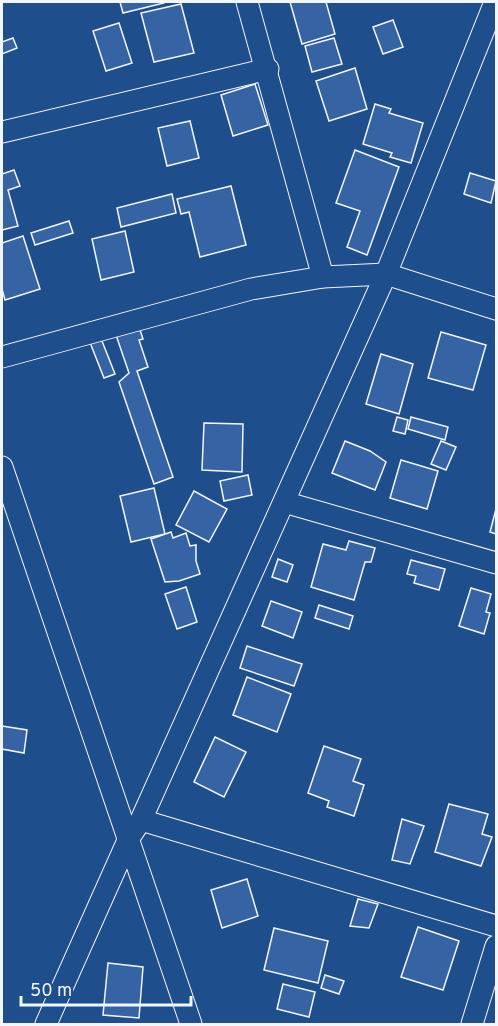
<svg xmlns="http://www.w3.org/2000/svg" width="498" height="1026" font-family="Overpass,sans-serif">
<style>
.building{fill:#3563a3;stroke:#f2f6ff;stroke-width:1.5}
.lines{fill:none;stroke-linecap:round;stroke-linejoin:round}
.street-casing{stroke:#f2f6ff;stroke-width:23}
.street{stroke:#1f4e8c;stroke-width:21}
</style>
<rect width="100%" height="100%" fill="#1f4e8c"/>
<!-- building -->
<g class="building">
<path d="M120 2H164V3L123 13Z"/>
<path d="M290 2H326L335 34 302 44Z"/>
<path d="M181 4 194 53 154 62 141 13Z"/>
<path d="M393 20 403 47 383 54 373 27Z"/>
<path d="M119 23 132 63 106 71 93 31Z"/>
<path d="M13 38 17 48 2 54V42Z"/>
<path d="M334 38 342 64 312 72 305 46Z"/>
<path d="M355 68 367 109 329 121 316 81Z"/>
<path d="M255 84 268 125 233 136 221 95Z"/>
<path d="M375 104 391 109 389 113 423 123 411 163 390 157 392 153 363 144Z"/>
<path d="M190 121 199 158 167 166 158 128Z"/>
<path d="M355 150 399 167 367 255 347 247 360 211 336 203Z"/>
<path d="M14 170 20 186 8 190 18 226 2 230V174Z"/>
<path d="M470 173 496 181 491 203 464 194Z"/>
<path d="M231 186 246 245 200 257 189 212 181 214 177 199Z"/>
<path d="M172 194 176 213 121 227 117 208Z"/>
<path d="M69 221 73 233 35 245 31 233Z"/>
<path d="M125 231 134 272 101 280 92 239Z"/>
<path d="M23 236 40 289 5 300 2 289V243Z"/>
<path d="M139 327 143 339 139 340 148 367 137 371 173 477 154 484 119 382 129 373 116 335Z"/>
<path d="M441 332 486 345 473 390 428 378Z"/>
<path d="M100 336 115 374 104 378 89 340Z"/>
<path d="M381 354 413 364 399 414 366 404Z"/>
<path d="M397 417 408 420 405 434 393 431Z"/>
<path d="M411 417 448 427 445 440 408 429Z"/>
<path d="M204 423 243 424 242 472 202 470Z"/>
<path d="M345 441 370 451 386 462 375 490 332 473Z"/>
<path d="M441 441 456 447 446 470 431 464Z"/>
<path d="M401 460 438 471 427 509 390 498Z"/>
<path d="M248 475 252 495 224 501 220 481Z"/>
<path d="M154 488 165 534 131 542 120 496Z"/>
<path d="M194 491 227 509 209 542 176 525Z"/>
<path d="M496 509V534L490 532Z"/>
<path d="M171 532 173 538 186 533 190 546 196 545V561L200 574 179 581 165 582 151 539Z"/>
<path d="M349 541 375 548 371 562H365L354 600 311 587 323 544 346 550Z"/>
<path d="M278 559 293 565 287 582 272 577Z"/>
<path d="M411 560 445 569 439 590 414 583 416 576 407 574Z"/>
<path d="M186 587 197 622 177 629 165 594Z"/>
<path d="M471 588 491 594 486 612 490 613 484 634 459 626Z"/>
<path d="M271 601 302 612 293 638 262 626Z"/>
<path d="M319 605 353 616 349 629 315 618Z"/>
<path d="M247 646 302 664 294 686 240 668Z"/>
<path d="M247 677 291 694 277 732 233 715Z"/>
<path d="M2 726 27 730 24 753 2 749Z"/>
<path d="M215 737 246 752 224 797 194 782Z"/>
<path d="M324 746 361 759 353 781 364 785 354 816 327 807 329 801 308 793Z"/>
<path d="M449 804 488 814 482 834 492 837 481 866 435 852Z"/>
<path d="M402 819 424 826 410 864 392 860Z"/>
<path d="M247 879 258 916 222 928 211 890Z"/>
<path d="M358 899 378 904 369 928 350 926Z"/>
<path d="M418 927 459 941 443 990 401 977Z"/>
<path d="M274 928 328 941 318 983 264 970Z"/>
<path d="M108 963 143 967 139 1018 103 1015Z"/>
<path d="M325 975 344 981 339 994 321 988Z"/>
<path d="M283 984 315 992 309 1017 277 1009Z"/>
</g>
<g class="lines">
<defs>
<g id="street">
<path d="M247 2 323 277"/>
<path d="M2 132 268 69"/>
<path d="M2 357 251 289 323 277 386 274 496 309"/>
<path d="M2 467 191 1024"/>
<path d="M284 502 496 563"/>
<path d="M141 820 496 926"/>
<path d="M46 1024 129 838 141 820 386 274 495 2"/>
<path d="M472 1024 496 946"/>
</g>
</defs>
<!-- street casing -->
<use href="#street" class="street-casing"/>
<!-- street -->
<use href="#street" class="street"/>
</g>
<!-- border -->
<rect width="498" height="1026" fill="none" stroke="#f2f6ff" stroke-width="6"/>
<!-- scale -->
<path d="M21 996v9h170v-9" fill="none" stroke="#f2f6ff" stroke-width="3"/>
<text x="30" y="996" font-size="18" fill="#f2f6ff" stroke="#1f4e8c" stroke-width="4.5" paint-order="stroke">50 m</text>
</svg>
